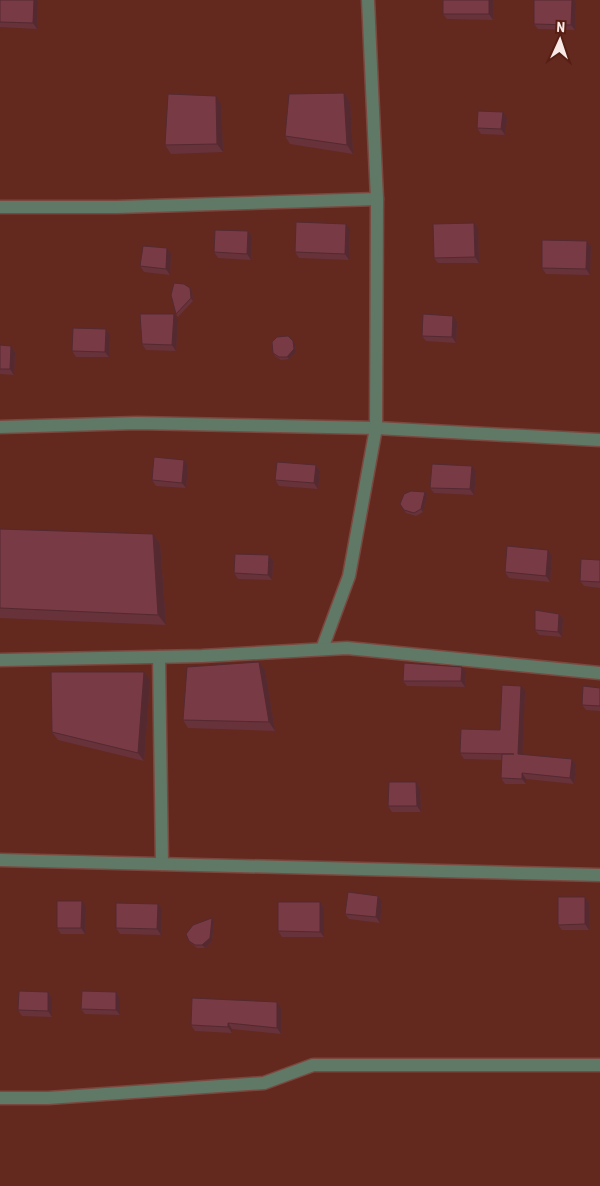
<svg xmlns="http://www.w3.org/2000/svg" width="600" height="1186" font-family="'Roboto Condensed',sans-serif">
<style>
.lines{fill:none;stroke-linecap:round;stroke-linejoin:round}
.minor-casing{stroke:#7b483f;stroke-width:15}
.minor{stroke:#607866;stroke-width:12}
.wall{fill:#67323a}
.shaded-wall{fill:#542930}
.building{fill:#783a44;stroke:#542930}
</style>
<rect width="100%" height="100%" fill="#63291f"/>
<g class="lines">
<defs>
<g id="minor">
<path d="M0 207H117L377 199"/>
<path d="M0 427 137 423 376 428 600 440"/>
<path d="M322 649 349 576 376 428 377 199 368 0"/>
<path d="M159 657 162 864"/>
<path d="M0 660 202 656 347 648 600 673"/>
<path d="M0 860 600 875"/>
<path d="M0 1098H48L264 1083 313 1065H600"/>
</g>
</defs>
<!-- minor casing -->
<use href="#minor" class="minor-casing"/>
<!-- minor -->
<use href="#minor" class="minor"/>
</g>
<!-- wall -->
<g class="wall">
<path d="M0 0H37L38 2 37 29 0 27Z"/>
<path d="M493 0V20L447 19 443 14Z"/>
<path d="M576 3 575 30 538 29 534 24Z"/>
<path d="M344 93 350 102 353 154 290 144 285 136Z"/>
<path d="M221 104 223 152 171 154 165 145Z"/>
<path d="M507 118 505 135 481 134 477 128Z"/>
<path d="M474 223 478 228 479 263H438L434 258Z"/>
<path d="M350 230 349 260 299 258 295 252Z"/>
<path d="M248 231 252 237 251 260 218 258 214 252Z"/>
<path d="M587 241 591 246 590 275 546 274 542 268Z"/>
<path d="M171 254 170 275 144 272 140 266Z"/>
<path d="M192 291 193 301 178 317 176 314Z"/>
<path d="M178 320 176 351 146 350 142 344Z"/>
<path d="M457 322 456 343 426 341 422 336Z"/>
<path d="M106 329 110 335 109 357H76L72 351Z"/>
<path d="M295 344 296 352 289 359 281 360 275 356 273 353Z"/>
<path d="M0 345 11 346 15 352 14 375 0 374Z"/>
<path d="M184 460 188 465 186 488 156 486 152 480Z"/>
<path d="M316 465 320 471 318 489 279 486 275 480Z"/>
<path d="M476 472 474 495 434 493 430 488Z"/>
<path d="M425 492 427 494 423 512 416 516 406 513 400 504Z"/>
<path d="M0 529 153 534 160 544 166 625 0 618Z"/>
<path d="M269 555 273 561 272 580 238 579 234 573Z"/>
<path d="M552 556 550 582 509 578 505 572Z"/>
<path d="M600 560V588L584 586 580 581Z"/>
<path d="M559 614 563 619 562 637 539 635 535 630Z"/>
<path d="M462 667 466 672 465 687 407 686 403 681Z"/>
<path d="M265 670 275 731 188 728 183 720Z"/>
<path d="M150 680 144 761 58 740 52 732Z"/>
<path d="M600 688V711L586 710 582 705Z"/>
<path d="M525 691 522 755 572 759 576 765 574 784 526 779V784H505L501 778V760L464 759 460 753 500 730Z"/>
<path d="M416 782 420 788 421 812H392L388 806Z"/>
<path d="M378 896 382 901 380 923 349 919 345 914Z"/>
<path d="M585 897 589 903V930H562L558 925Z"/>
<path d="M320 902 324 908V937H282L278 931Z"/>
<path d="M86 907 85 934H61L57 928Z"/>
<path d="M162 910 161 935 120 934 116 928Z"/>
<path d="M212 918 214 921 212 941 205 948H197L192 944 189 941Z"/>
<path d="M48 992 52 998V1017L22 1016 18 1010Z"/>
<path d="M116 992 120 998V1015L85 1014 81 1009Z"/>
<path d="M281 1008V1034L232 1029V1033L195 1031 191 1025Z"/>
</g>
<!-- shaded-wall -->
<g class="shaded-wall">
<path d="M34 0H37L38 2 37 29 33 23Z"/>
<path d="M489 0H493V20L489 14Z"/>
<path d="M572 0H574L576 3 575 30 571 25Z"/>
<path d="M344 93 350 102 353 154 347 145Z"/>
<path d="M216 96 221 104 223 152 217 144Z"/>
<path d="M503 112 507 118 505 135 501 129Z"/>
<path d="M474 223 478 228 479 263 475 257Z"/>
<path d="M346 224 350 230 349 260 345 254Z"/>
<path d="M248 231 252 237 251 260 247 254Z"/>
<path d="M587 241 591 246 590 275 586 269Z"/>
<path d="M167 248 171 254 170 275 166 269Z"/>
<path d="M190 288 192 291 193 301 191 298Z"/>
<path d="M174 314 178 320 176 351 172 345Z"/>
<path d="M453 316 457 322 456 343 452 337Z"/>
<path d="M106 329 110 335 109 357 105 352Z"/>
<path d="M293 341 295 344 296 352 289 359 287 357Z"/>
<path d="M11 346 15 352 14 375 10 369Z"/>
<path d="M184 460 188 465 186 488 182 483Z"/>
<path d="M316 465 320 471 318 489 314 483Z"/>
<path d="M472 466 476 472 474 495 470 489Z"/>
<path d="M425 492 427 494 423 512 421 509Z"/>
<path d="M153 534 160 544 166 625 158 615Z"/>
<path d="M548 550 552 556 550 582 546 576Z"/>
<path d="M269 555 273 561 272 580 268 575Z"/>
<path d="M559 614 563 619 562 637 558 632Z"/>
<path d="M259 662 265 670 275 731 269 722Z"/>
<path d="M462 667 466 672 465 687 461 681Z"/>
<path d="M144 672 150 680 144 761 138 753Z"/>
<path d="M521 686 525 691 522 760 518 754Z"/>
<path d="M572 759 576 765 574 784 570 778Z"/>
<path d="M522 773 526 779V784L522 779Z"/>
<path d="M416 782 420 788 421 812 417 806Z"/>
<path d="M378 896 382 901 380 923 376 917Z"/>
<path d="M585 897 589 903V930L585 924Z"/>
<path d="M82 901 86 907 85 934 81 928Z"/>
<path d="M320 902 324 908V937L320 932Z"/>
<path d="M158 904 162 910 161 935 157 929Z"/>
<path d="M212 918 214 921 212 941 205 948 202 945Z"/>
<path d="M48 992 52 998V1017L48 1011Z"/>
<path d="M116 992 120 998V1015L116 1010Z"/>
<path d="M277 1002 281 1008V1034L277 1028Z"/>
<path d="M228 1023 232 1029V1033L228 1027Z"/>
</g>
<!-- building -->
<g class="building">
<path d="M0 0H34L33 23 0 22Z"/>
<rect x="443" y="0" width="46" height="14"/>
<path d="M534 0H572L571 25 534 24Z"/>
<path d="M344 93 347 145 285 136 289 94Z"/>
<path d="M168 94 216 96 217 144 165 145Z"/>
<path d="M478 111 503 112 501 129 477 128Z"/>
<path d="M296 222 346 224 345 254 295 252Z"/>
<path d="M474 223 475 257 434 258 433 224Z"/>
<path d="M215 230 248 231 247 254 214 252Z"/>
<path d="M542 240 587 241 586 269 542 268Z"/>
<path d="M143 246 167 248 166 269 140 266Z"/>
<path d="M174 283 184 284 190 288 191 298 176 314 171 295Z"/>
<path d="M140 314H174L172 345 142 344Z"/>
<path d="M423 314 453 316 452 337 422 336Z"/>
<path d="M73 328 106 329 105 352 72 351Z"/>
<path d="M288 336 293 341 294 349 287 357H279L273 353 272 342 277 337Z"/>
<path d="M0 345 11 346 10 369H0Z"/>
<path d="M154 457 184 460 182 483 152 480Z"/>
<path d="M277 462 316 465 314 483 275 480Z"/>
<path d="M432 464 472 466 470 489 430 488Z"/>
<path d="M411 491 425 492 421 509 414 513 404 510 400 504 404 494Z"/>
<path d="M0 529 153 534 158 615 0 608Z"/>
<path d="M507 546 548 550 546 576 505 572Z"/>
<path d="M235 554 269 555 268 575 234 573Z"/>
<path d="M581 559 600 560V582L580 581Z"/>
<path d="M535 610 559 614 558 632 535 630Z"/>
<path d="M259 662 269 722 183 720 187 667Z"/>
<path d="M404 663 462 667 461 681H403Z"/>
<path d="M51 672H144L138 753 52 732Z"/>
<path d="M502 685 521 686 518 754 572 759 570 778 522 773V779L501 778 502 754H514L460 753 461 729 500 730Z"/>
<path d="M583 686 600 688V706L582 705Z"/>
<path d="M389 782H416L417 806H388Z"/>
<path d="M348 892 378 896 376 917 345 914Z"/>
<path d="M558 897H585V924L558 925Z"/>
<path d="M57 901H82L81 928H57Z"/>
<path d="M278 902H320V932L278 931Z"/>
<path d="M116 903 158 904 157 929 116 928Z"/>
<path d="M212 918 210 938 202 945H195L189 941 186 934 193 925Z"/>
<path d="M19 991 48 992V1011L18 1010Z"/>
<path d="M82 991 116 992V1010L81 1009Z"/>
<path d="M192 998 277 1002V1028L228 1023V1027L191 1025Z"/>
</g>
<!-- north arrow -->
<g transform="translate(560 40) rotate(3)" stroke="#571e14" stroke-width="4" paint-order="stroke">
<path d="M0-4L9 19L0 12L-9 19Z" fill="#f9eae7"/>
<text y="-8" font-size="14" font-weight="bold" text-anchor="middle" fill="#f9eae7">N</text>
</g>
</svg>
